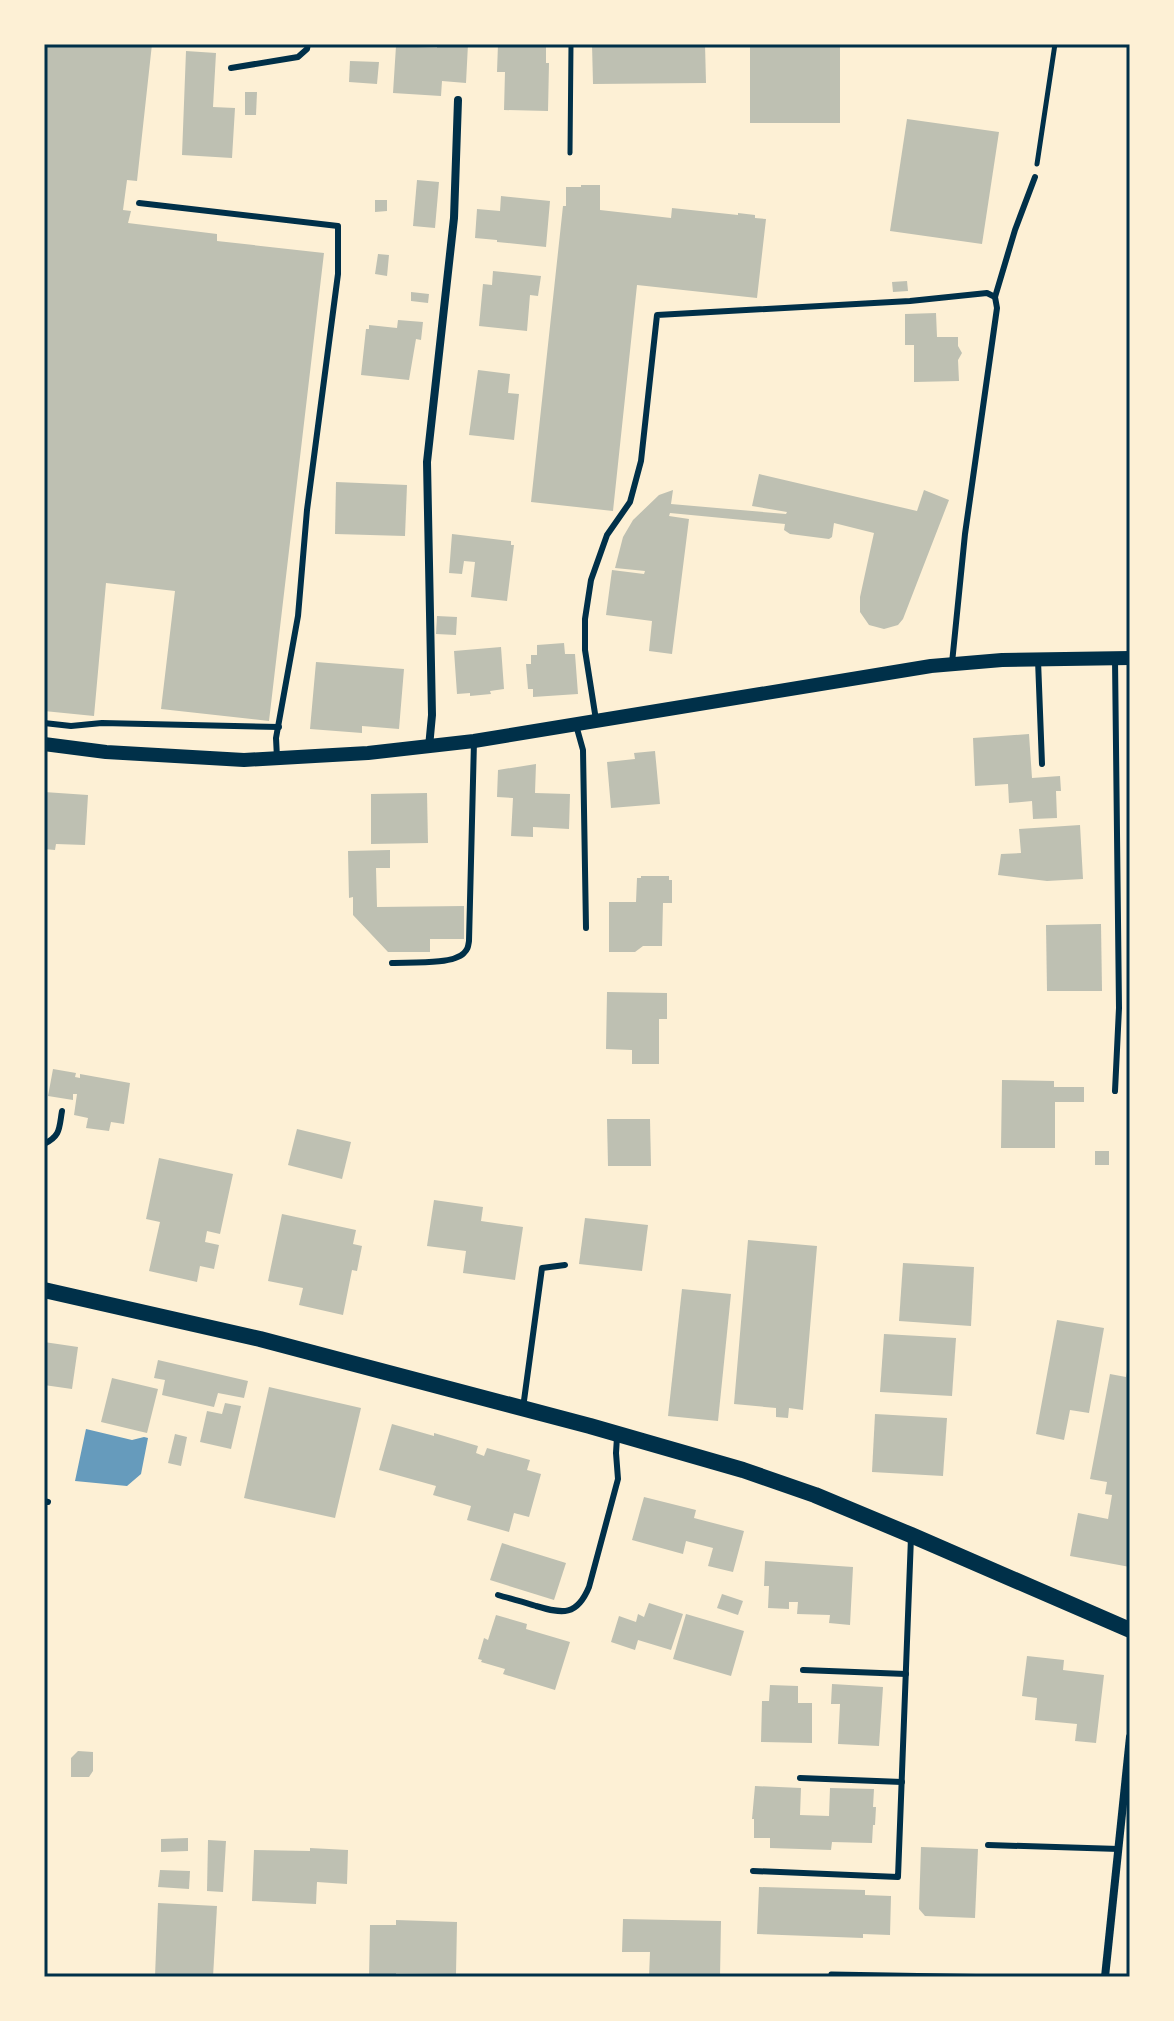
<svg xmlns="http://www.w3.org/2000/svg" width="1174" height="2021" font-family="'Work Sans',sans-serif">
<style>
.water{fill:#669bbc}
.building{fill:#bec0b2}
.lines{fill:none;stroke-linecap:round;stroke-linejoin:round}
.path{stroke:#003049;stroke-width:5}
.service{stroke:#003049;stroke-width:6}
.minor{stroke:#003049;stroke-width:8}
.tertiary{stroke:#003049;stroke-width:14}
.secondary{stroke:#003049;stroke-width:16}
.neatline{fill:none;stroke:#003049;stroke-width:3}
</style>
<rect width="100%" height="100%" fill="#fdf0d5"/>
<!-- water -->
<path class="water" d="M86 1429 132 1440 144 1437 148 1438 141 1474 127 1486 75 1481Z"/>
<!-- building -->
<g class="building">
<path d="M44 44H152L137 181 127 180 123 210 131 211 128 223 217 234V241L324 253 269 721 161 709 175 591 106 583 94 716 44 711Z"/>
<path d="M437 44H468L466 83 442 81 441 96 393 93 396 46 437 48Z"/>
<path d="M498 44H546V63H549L548 111 504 110 505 72H497Z"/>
<path d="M592 44H705L706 83 593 84Z"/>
<rect x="750" y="44" width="90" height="79"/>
<path d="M186 51 216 53 213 107 235 108 232 158 182 155Z"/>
<path d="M350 61 379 62 377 84 349 82Z"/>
<path d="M245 92H257L256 115H245Z"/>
<path d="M907 119 999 132 982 244 890 231Z"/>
<path d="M417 180 439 182 435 228 413 226Z"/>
<path d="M581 185H600V210L671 218 672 208 738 215V213L755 215V218L766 219 757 298 637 285 613 511 531 502 563 206H566V187H581Z"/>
<path d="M501 196 550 201 546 247 497 242V240L475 238 477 209 500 211Z"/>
<path d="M375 200H387V211L375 212Z"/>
<path d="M378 254 389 255 387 276 375 274Z"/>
<path d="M493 271 541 276 538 296 530 295 527 331 479 326 483 284 492 285Z"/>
<path d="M907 281 908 291 893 292 892 282Z"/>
<path d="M411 292 429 294 428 303 411 301Z"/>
<path d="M936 313 937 337H958V346L962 353 958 360 959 381 914 382V345H905V314Z"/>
<path d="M398 320 423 322 421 340 416 339 409 380 361 375 366 329H369V325L397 328Z"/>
<path d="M478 370 510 374 508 393 519 394 514 440 469 435Z"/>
<path d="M759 474 917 511 924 490 949 500 903 619 898 625 884 629 869 625 860 612V597L874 533 834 523 832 537 829 539 790 534 784 530 785 524 670 513 669 516 689 519 672 654 649 651 652 621 606 615 612 570 644 574 645 571 615 568 623 537 633 520 659 495 673 490 671 504 786 514 787 512 752 506Z"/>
<path d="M336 482 407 485 405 536 335 534Z"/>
<path d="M452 534 511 541V545H514L507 601 471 597 475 562 464 561 462 574 449 573Z"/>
<path d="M437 616 457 617 456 635 436 634Z"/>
<path d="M564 643 565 654H575L578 694 533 697V689H528L526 664H531V655H537V645Z"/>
<path d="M501 647 504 689 490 691 491 694 470 696V693L457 694 454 651Z"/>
<path d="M316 662 404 669 399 729 362 726V733L310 729Z"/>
<path d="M1029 734 1032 778 1060 776 1061 791H1056L1057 818 1033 819 1032 801 1009 803 1008 784 975 786 973 738Z"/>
<path d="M655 751 660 804 611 808 607 762 635 759 634 753Z"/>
<path d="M536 764 535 793 570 794 569 829 533 827V837L511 836 513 798 497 797 498 770Z"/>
<path d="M44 792 88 795 85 845 56 844 55 850 44 849Z"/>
<path d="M427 793 428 843 371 844V794Z"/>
<path d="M1080 825 1083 879 1047 881 998 875 1001 854 1021 853 1019 829Z"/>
<path d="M390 850V868H376L377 907 464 906V939H430V952H388L353 915V897L349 898 348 851Z"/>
<path d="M641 876H669V880H672V903H663L662 946H643L635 952H609V902H636L637 878H641Z"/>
<path d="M1101 924 1102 991H1047L1046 925Z"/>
<path d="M607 992 667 993V1019H659V1064H632V1050L606 1049Z"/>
<path d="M53 1069 76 1073 75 1077 80 1078V1074L130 1083 124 1124 111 1122 109 1131 86 1128 88 1118 74 1115 77 1094H73V1100L48 1096Z"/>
<path d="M1002 1080 1054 1081V1087H1084V1102H1055V1148H1001Z"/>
<path d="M607 1119H650L651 1166H608Z"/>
<path d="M297 1129 351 1142 342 1179 288 1165Z"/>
<rect x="1095" y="1151" width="14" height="14"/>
<path d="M159 1158 233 1174 220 1234 207 1231 205 1242 219 1245 214 1269 200 1266 197 1282 149 1271 160 1222 146 1219Z"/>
<path d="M434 1200 483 1207 481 1221 523 1227 515 1280 463 1273 466 1251 427 1246Z"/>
<path d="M282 1214 356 1230 353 1244 362 1246 357 1271 352 1270 343 1315 299 1305 303 1288 268 1281Z"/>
<path d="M585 1218 648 1225 642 1271 579 1264Z"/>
<path d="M748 1240 817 1246 803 1410 789 1408 788 1418 776 1417V1408L734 1404Z"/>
<path d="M903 1263 974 1267 971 1326 899 1321Z"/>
<path d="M682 1289 731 1294 718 1421 668 1416Z"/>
<path d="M1057 1320 1104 1328 1089 1413 1070 1410 1064 1440 1036 1434Z"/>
<path d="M884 1334 956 1338 952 1396 880 1392Z"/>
<path d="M44 1342 78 1347 72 1389 44 1385Z"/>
<path d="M158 1360 248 1381 244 1398 218 1393 214 1407 162 1395 165 1380 154 1378Z"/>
<path d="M1129 1361 1130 1362V1567L1070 1556 1078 1513 1108 1519 1112 1495 1105 1494 1107 1482 1090 1479 1110 1374 1126 1377Z"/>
<path d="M112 1378 158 1389 147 1433 101 1422Z"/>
<path d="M269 1387 361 1408 335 1518 244 1498Z"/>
<path d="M225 1403 241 1406 231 1449 200 1442 207 1411 222 1414Z"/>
<path d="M875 1414 947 1418 943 1476 872 1472Z"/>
<path d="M392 1424 434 1436V1433L478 1446 476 1453 484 1456 487 1448 530 1460 527 1470 541 1474 529 1517 514 1513 509 1532 467 1520 471 1506 433 1495 436 1486 379 1470Z"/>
<path d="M175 1434 187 1437 181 1466 168 1463Z"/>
<path d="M644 1497 696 1510 694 1518 744 1531 733 1572 708 1566 713 1548 686 1541 683 1554 632 1540Z"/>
<path d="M502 1543 566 1563 554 1600 490 1580Z"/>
<path d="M765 1561 853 1567 850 1625 829 1623 830 1615 797 1614 798 1602H789V1609L768 1608 769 1586H764Z"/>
<path d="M722 1594 743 1601 738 1615 717 1608Z"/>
<path d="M649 1603 683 1614 671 1650 638 1640 635 1650 611 1642 619 1616 636 1622 638 1614 644 1617Z"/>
<path d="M686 1614 744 1631 731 1676 673 1659Z"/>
<path d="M496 1615 527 1624 526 1629 570 1642 555 1690 503 1674 505 1669 481 1662 482 1660 478 1659 484 1638 488 1640Z"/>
<path d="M1027 1656 1064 1660 1063 1670 1104 1675 1096 1743 1075 1741 1077 1724 1035 1720 1037 1698 1022 1696Z"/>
<path d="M832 1684 883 1687 879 1746 838 1744 840 1704H831Z"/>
<path d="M770 1685 798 1686V1703H812V1743L761 1742 762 1701H769Z"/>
<path d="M78 1751 93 1752V1771L89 1777H71V1758Z"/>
<path d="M755 1786 801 1788 800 1815 829 1816 830 1788 874 1789 873 1807H876L875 1825H873L872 1843 832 1842 831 1850 770 1848V1838H754V1819H752Z"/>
<path d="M188 1838V1851L161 1852V1839Z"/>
<path d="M208 1840 226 1841 223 1892 207 1891Z"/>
<path d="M921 1847 978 1849 975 1918 925 1916 919 1909Z"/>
<path d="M310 1848 348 1850 347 1884 317 1882 316 1904 252 1901 254 1850 310 1851Z"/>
<path d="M160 1870 190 1871 189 1889 158 1887Z"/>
<path d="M759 1887 865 1890V1895L891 1896 890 1935 863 1934V1938L757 1934Z"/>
<path d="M158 1903 217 1906 213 1977 155 1976Z"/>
<path d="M623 1919 721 1921 720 1977H649L650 1952H622Z"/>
<path d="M396 1920 457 1922 456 1974 396 1973V1977H369L370 1925H396Z"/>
</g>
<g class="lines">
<!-- path -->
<g class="path">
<path d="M570 153 571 44"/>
<path d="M1037 164 1055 44"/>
<path d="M831 1977V1974L1005 1977"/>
</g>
<!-- service -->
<g class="service">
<path d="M231 68 298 57 307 49 308 44"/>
<path d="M139 203 338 226V274L307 510 298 616 276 738 277 758"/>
<path d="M1115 659 1119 1008 1115 1091"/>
<path d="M1038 660 1042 764"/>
<path d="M952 663 965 534 997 308 995 297 1015 230 1035 177"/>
<path d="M596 720 585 650V619L591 580 607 535 630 502 641 461 657 315 910 301 987 293 995 297"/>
<path d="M44 723 71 726 102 723 279 727"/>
<path d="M576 725 583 750 586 928"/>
<path d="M392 963C408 962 453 965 464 953 468 949 468 947 469 941L474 741"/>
<path d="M44 1144C61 1136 59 1128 62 1111"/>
<path d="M523 1408 542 1268 565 1265"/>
<path d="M44 1501 48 1502"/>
<path d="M498 1595C511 1599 524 1602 536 1606 563 1614 577 1616 589 1587L618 1479 616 1453 617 1437"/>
<path d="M803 1670 906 1674"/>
<path d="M800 1778 902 1782"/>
<path d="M988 1845 1119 1849"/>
<path d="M753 1871 898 1877 911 1537"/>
</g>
<!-- minor -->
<g class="minor">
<path d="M429 747 432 715 427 462 454 218 458 100"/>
<path d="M1105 1977 1130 1737"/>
</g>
<!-- tertiary -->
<path class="tertiary" d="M44 744 106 752 244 760 368 753 474 741 931 666 1002 660 1130 658"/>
<!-- secondary -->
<path class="secondary" d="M44 1290 260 1339 590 1426 743 1470 815 1495 911 1535 1130 1630"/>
</g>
<!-- border -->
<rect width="1174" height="2021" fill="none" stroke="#fdf0d5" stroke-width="92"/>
<rect x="46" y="46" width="1082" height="1929" class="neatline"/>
</svg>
